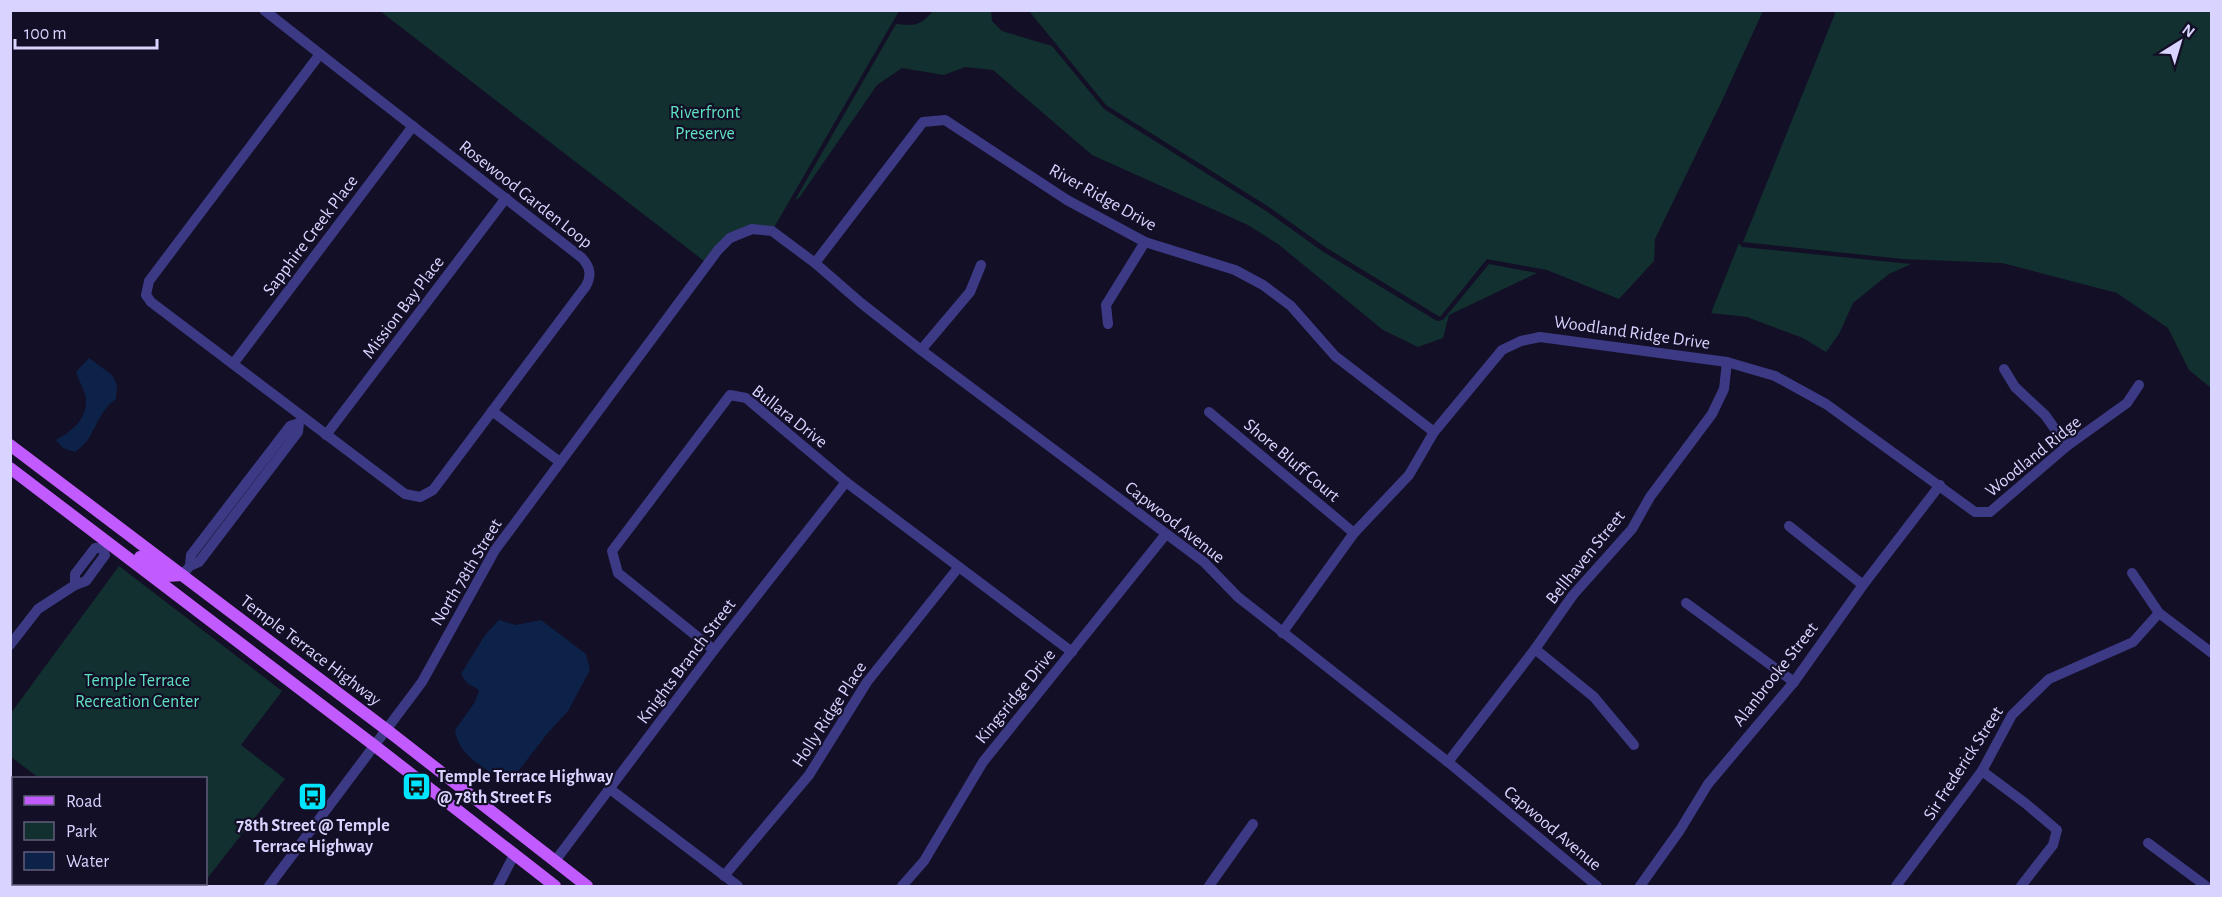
<svg xmlns="http://www.w3.org/2000/svg" width="2222" height="897" font-family="'Alegreya Sans',sans-serif">
<style>
.green{fill:#12302f}
.water{fill:#0c2248}
.lines{fill:none;stroke-linecap:round;stroke-linejoin:round}
.minor{stroke:#3d3a85;stroke-width:10}
.major{stroke:#c25bff;stroke-width:12}
.labels{text-anchor:middle;stroke-width:4.5;stroke-linejoin:round;paint-order:stroke}
.park-label{font-size:18px;fill:#5fe0c0;stroke:#130f26}
.street-label{font-size:18px;fill:#d9d4ff;stroke:#130f26}
.poi-label{font-size:18px;font-weight:bold;fill:#d9d4ff;stroke:#130f26;text-anchor:start}
</style>
<rect width="100%" height="100%" fill="#130f26"/>
<!-- green -->
<g class="green">
<path d="M934 10 991 11 992 21 1002 31 1052 46 1104 109 1266 211 1322 251 1437 321 1443 320 1489 264 1537 273 1449 315 1443 338 1418 347 1383 330 1278 244 1248 225 1092 155 993 70 965 67 944 75 902 68 877 85 799 198 795 200 896 24C916 26 920 26 934 10Z"/>
<path d="M380 11H899L772 231 730 238 708 264Z"/>
<path d="M1029 11H1763L1720 105 1655 239 1654 261 1619 299 1547 270 1487 259 1440 317 1325 247 1269 207 1106 105Z"/>
<path d="M1836 11H2211V388L2189 370 2168 328 2117 293 2002 263 1902 259 1743 242Z"/>
<path d="M1739 243 1742 247 1911 264 1889 274 1853 303 1839 334 1826 352 1803 338 1747 317 1711 313Z"/>
<path d="M119 566 282 691 241 745 285 779 206 880V778H39L11 757V713Z"/>
</g>
<!-- water -->
<g class="water">
<path d="M89 358 112 375 117 385 116 399C103 407 97 424 89 438 86 443 80 448 75 452L63 448 56 440C72 431 87 420 86 399 85 391 79 381 76 372Z"/>
<path d="M499 620 516 625 541 620 586 654 590 670 568 711 547 734 516 774 507 782C486 769 458 756 455 730L475 702 479 690 467 683 461 674 485 635Z"/>
</g>
<g class="lines">
<!-- minor -->
<g class="minor">
<path d="M264 10 320 54"/>
<path d="M320 54 582 258C590 267 592 275 586 286L433 490 420 497 405 494 151 302 146 295 149 281Z"/>
<path d="M815 263 923 122 945 120 1067 200 1145 242 1235 270 1263 285 1291 306 1335 356 1434 432"/>
<path d="M1108 324 1106 305 1145 242"/>
<path d="M921 350 970 292 981 265"/>
<path d="M233 364 413 126"/>
<path d="M2004 369 2015 387 2045 415 2067 446"/>
<path d="M492 411 560 462"/>
<path d="M1209 412 1354 533"/>
<path d="M326 435 506 198"/>
<path d="M1789 526 1863 585"/>
<path d="M2132 573 2159 613 2212 653"/>
<path d="M182 575 190 566 199 562 298 432 299 423 290 426 191 555 190 566"/>
<path d="M75 585V574L95 548H102L105 542"/>
<path d="M1686 603 1794 682"/>
<path d="M1282 633 1354 533 1409 475 1434 432 1502 350 1521 341 1540 337 1727 362 1775 376 1826 404 1975 512H1990L2067 446 2127 403 2139 385"/>
<path d="M10 645 38 609 75 585 86 581 105 555 102 548"/>
<path d="M1535 649 1594 697 1634 745"/>
<path d="M714 650 618 573 612 551 730 395 746 398 846 482 1072 652"/>
<path d="M1448 762 1535 649 1573 595 1632 529 1650 497 1712 414 1724 389 1727 362"/>
<path d="M1982 771 2025 803 2057 830 2053 845 2021 886"/>
<path d="M610 789 738 886"/>
<path d="M2148 843 2206 886"/>
<path d="M10 844 14 846"/>
<path d="M555 861 714 650 846 482"/>
<path d="M724 876 809 775 867 682 958 568"/>
<path d="M63 884 67 886"/>
<path d="M269 886 422 682 495 550 718 250 730 238 752 229 772 231 815 263 861 303 921 350 1204 562 1238 597 1448 762 1597 886"/>
<path d="M498 886 514 855"/>
<path d="M902 886 924 861 983 762 1166 534"/>
<path d="M1209 886 1253 824"/>
<path d="M1640 886 1680 830 1708 784 1794 682 1863 585 1940 485"/>
<path d="M1896 886 1982 771 2012 715 2049 679 2133 642 2159 613"/>
</g>
<!-- major -->
<g class="major">
<path d="M10 445 387 730 587 886"/>
<path d="M10 468 375 746 555 886"/>
<path d="M140 557 166 576 182 575"/>
</g>
</g>
<!-- icons -->
<defs>
<symbol id="bus-square" viewBox="-11 -11 22 22"><rect x="-9" y="-9" width="18" height="18" rx="4" fill="#00e5ff" stroke="#130f26"/><path d="M-5-6H5V4H4V6H2V4H-2V6H-4V4H-5ZM-3.5-4V0h7V-4ZM-3.5 1.2v1.5H-2V1.2ZM2 1.2v1.5H3.5V1.2Z" fill="#111"/></symbol>
</defs>
<g fill-rule="evenodd">
<use href="#bus-square" x="400" y="770" width="33" height="33"/>
<use href="#bus-square" x="296" y="780" width="33" height="33"/>
</g>
<g class="labels">
<!-- park labels -->
<g class="park-label">
<text x="705" y="118">Riverfront<tspan x="705" dy="21">Preserve</tspan></text>
<text x="137" y="686">Temple Terrace<tspan x="137" dy="21">Recreation Center</tspan></text>
</g>
<!-- street labels -->
<g class="street-label">
<text transform="translate(526 194) rotate(38)" y="6">Rosewood Garden Loop</text>
<text transform="translate(1103 197) rotate(29)" y="6">River Ridge Drive</text>
<text transform="translate(310 235) rotate(-53)" y="6">Sapphire Creek Place</text>
<text transform="translate(403 307) rotate(-53)" y="6">Mission Bay Place</text>
<text transform="translate(1632 332) rotate(8)" y="6">Woodland Ridge Drive</text>
<text transform="translate(790 416) rotate(38)" y="6">Bullara Drive</text>
<text transform="translate(2033 456) rotate(-39)" y="6">Woodland Ridge</text>
<text transform="translate(1292 460) rotate(40)" y="6">Shore Bluff Court</text>
<text transform="translate(1175 522) rotate(38)" y="6">Capwood Avenue</text>
<text transform="translate(1585 557) rotate(-51)" y="6">Bellhaven Street</text>
<text transform="translate(466 572) rotate(-59)" y="6">North 78th Street</text>
<text transform="translate(311 650) rotate(37)" y="6">Temple Terrace Highway</text>
<text transform="translate(686 661) rotate(-53)" y="6">Knights Branch Street</text>
<text transform="translate(1775 674) rotate(-52)" y="6">Alanbrooke Street</text>
<text transform="translate(1015 696) rotate(-51)" y="6">Kingsridge Drive</text>
<text transform="translate(829 714) rotate(-57)" y="6">Holly Ridge Place</text>
<text transform="translate(1963 763) rotate(-57)" y="6">Sir Frederick Street</text>
<text transform="translate(1553 828) rotate(40)" y="6">Capwood Avenue</text>
</g>
<!-- poi labels -->
<g class="poi-label">
<text x="437" y="782">Temple Terrace Highway<tspan x="437" dy="21">@ 78th Street Fs</tspan></text>
<text x="313" y="831" text-anchor="middle">78th Street @ Temple<tspan x="313" dy="21">Terrace Highway</tspan></text>
</g>
</g>
<!-- border -->
<rect width="2222" height="897" fill="none" stroke="#d9d4ff" stroke-width="24"/>
<!-- legend -->
<rect x="12" y="777" width="195" height="108" fill="#130f26" stroke="#625e7d" stroke-width="1.5"/>
<rect x="24" y="796" width="30" height="9" fill="#c25bff" stroke="#625e7d" stroke-width="1.5"/>
<text x="66" y="807" font-size="18" fill="#d9d4ff">Road</text>
<rect x="24" y="822" width="30" height="18" fill="#12302f" stroke="#625e7d" stroke-width="1.5"/>
<text x="66" y="837" font-size="18" fill="#d9d4ff">Park</text>
<rect x="24" y="852" width="30" height="18" fill="#0c2248" stroke="#625e7d" stroke-width="1.5"/>
<text x="66" y="867" font-size="18" fill="#d9d4ff">Water</text>
<!-- north arrow -->
<g transform="translate(2180 42) rotate(37)" stroke="#130f26" stroke-width="4.5" paint-order="stroke">
<path d="M0-4.5L10 22L0 15L-10 22Z" fill="#d9d4ff"/>
<text y="-9" font-size="16" font-weight="bold" text-anchor="middle" fill="#d9d4ff">N</text>
</g>
<!-- scale -->
<path d="M15 39v9h142v-9" fill="none" stroke="#d9d4ff" stroke-width="3"/>
<text x="24" y="39" font-size="18" fill="#d9d4ff" stroke="#130f26" stroke-width="4.5" paint-order="stroke">100 m</text>
</svg>
